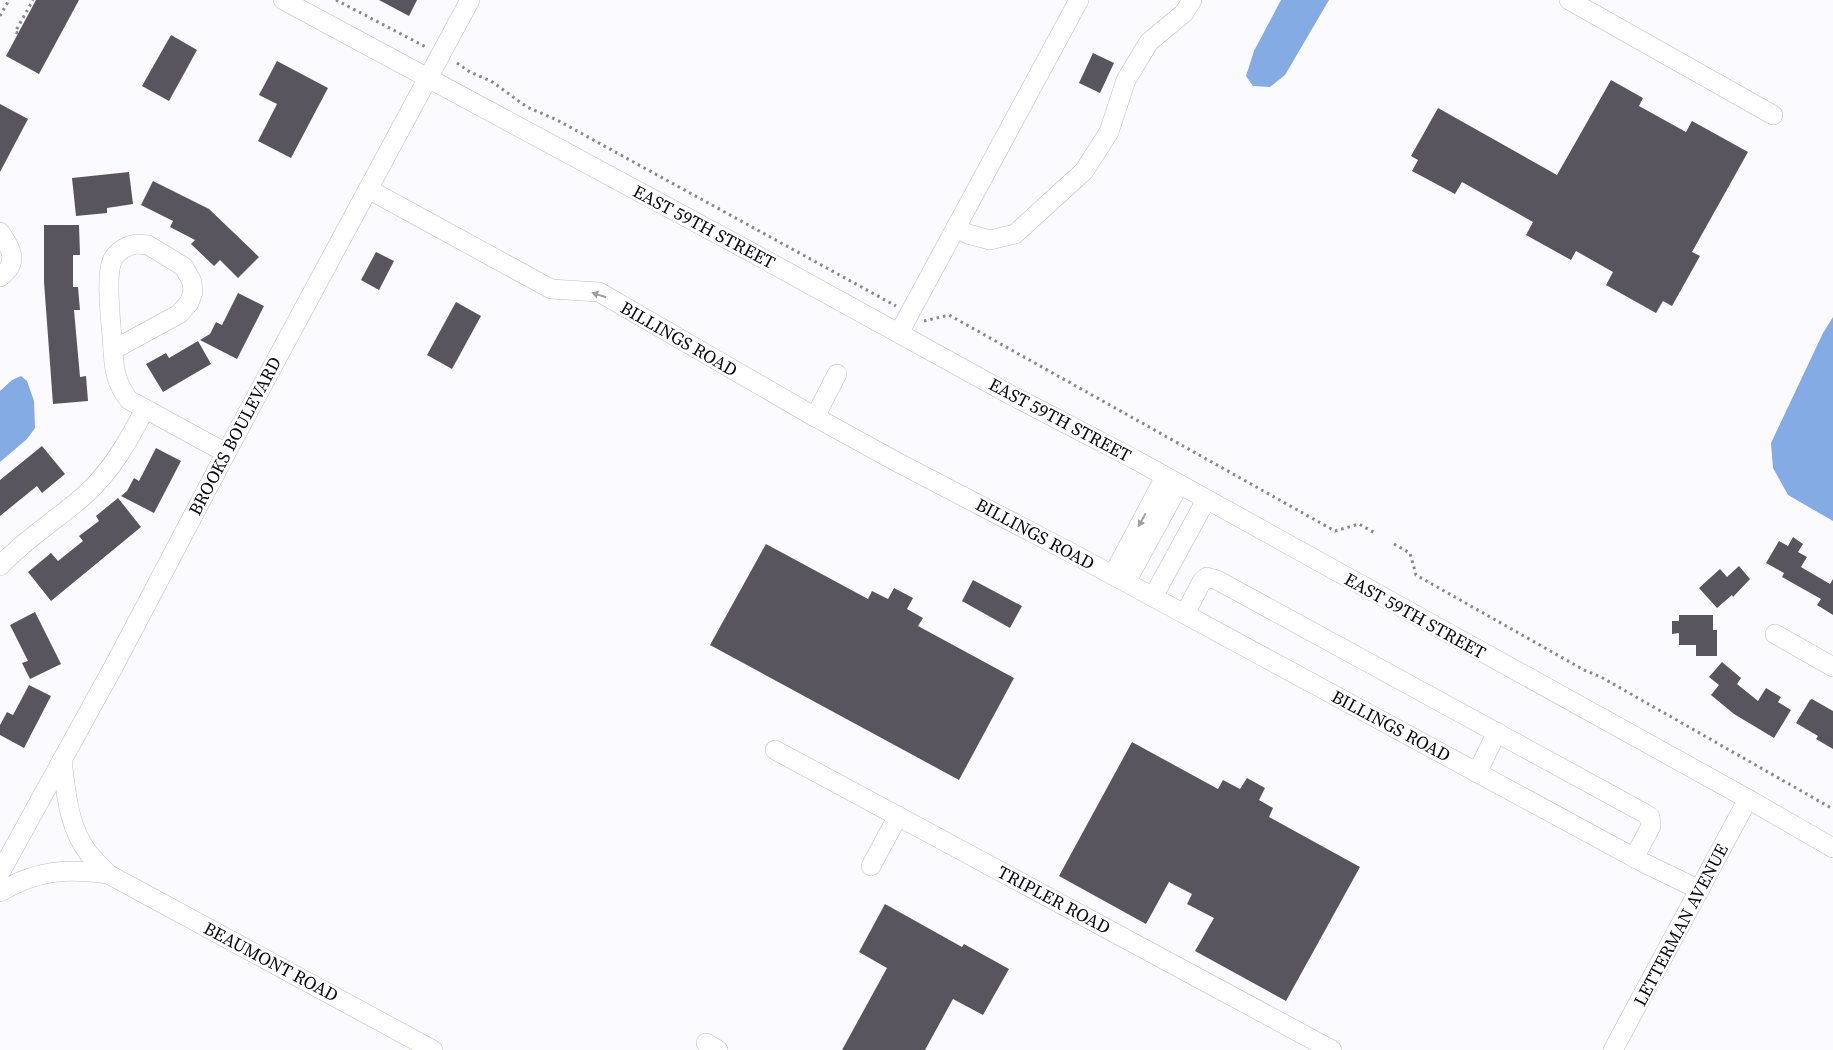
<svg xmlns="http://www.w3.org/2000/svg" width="1833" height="1050" font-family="'Source Serif 4',serif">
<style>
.water{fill:#84abe3}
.building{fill:#58555f}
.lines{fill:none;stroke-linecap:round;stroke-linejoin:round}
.minor-casing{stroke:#bebdc9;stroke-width:20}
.path{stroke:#87878c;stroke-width:3;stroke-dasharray:2.5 4;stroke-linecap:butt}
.minor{stroke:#fff;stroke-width:19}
.oneway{fill:#9d9d9f}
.labels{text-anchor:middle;stroke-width:5;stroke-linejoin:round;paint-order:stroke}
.street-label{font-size:18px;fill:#0b0b0f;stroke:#fff}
</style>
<rect width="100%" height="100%" fill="#fafaff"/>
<!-- water -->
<g class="water">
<path d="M1281 0H1329L1285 75 1270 87 1253 86 1246 76 1254 51Z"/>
<path d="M1833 317V521L1788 495 1773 468 1771 443 1823 333Z"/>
<path d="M21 376 27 381 34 401 35 428 27 439 0 462V391L12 380Z"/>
</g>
<!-- building -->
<g class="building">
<path d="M36 0H79L39 74 6 56Z"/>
<path d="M379 0H417L409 16Z"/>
<path d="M171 35 197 50 169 101 142 86Z"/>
<path d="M1093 53 1114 63 1100 93 1079 83Z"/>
<path d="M277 61 328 88 291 158 258 141 277 104 259 95Z"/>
<path d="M1611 80 1643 98 1639 106 1686 132 1692 121 1748 152 1692 252 1700 256 1672 306 1663 301 1656 313 1606 285 1613 272 1576 251 1571 260 1526 235 1533 222 1462 182 1455 194 1412 171 1418 160 1411 156 1438 108 1557 175Z"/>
<path d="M0 104 28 119 0 172Z"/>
<path d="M129 172 133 204 107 208V213L76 216 72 178Z"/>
<path d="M153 181 209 209 259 257 238 278 220 260 214 266 191 244 195 240 170 227 173 221 141 205Z"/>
<path d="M44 225H79L80 255H73V287H78L80 310H74L80 377 86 376 88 401 53 404 44 282Z"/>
<path d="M376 252 394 261 379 290 361 280Z"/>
<path d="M238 293 264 306 237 359 200 340 210 334 216 322 222 325Z"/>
<path d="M456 302 481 316 452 369 427 355Z"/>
<path d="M198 341 211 364 163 392 146 364 166 353 169 358Z"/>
<path d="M42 446 65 474 42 493 37 486 0 516V480Z"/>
<path d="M156 448 181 461 154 513 121 496 127 491 134 478 139 481Z"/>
<path d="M118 498 141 527 51 601 28 572 51 553 58 561 83 541 79 536 99 521 96 516Z"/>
<path d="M1793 537 1803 544 1798 552 1807 557 1801 567 1830 584 1833 579V615L1817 605 1821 599 1782 577 1784 573 1766 563 1779 541 1788 546Z"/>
<path d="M766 544 868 599 872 591 888 599 894 588 913 598 907 609 923 618 918 626 1014 678 959 780 710 645Z"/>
<path d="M1739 566 1750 579 1733 597 1732 595 1717 608 1699 588 1720 569 1727 577Z"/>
<path d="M973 580 1022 606 1010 628 962 601Z"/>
<path d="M35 612 61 664 30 679 22 663 28 661 10 625Z"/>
<path d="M1679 615H1713V630H1717V656H1696V645H1679V633L1672 634V621H1679Z"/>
<path d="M1722 662 1741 678 1737 684 1758 701 1766 688 1781 697 1778 702 1791 710 1774 738 1734 714 1711 695 1719 685 1709 677Z"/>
<path d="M29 685 51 696 24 748 0 735V725L7 712 13 715Z"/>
<path d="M1812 699 1833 711V749L1816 739 1818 736 1796 723 1810 700Z"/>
<path d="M1132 742 1218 789 1223 780 1240 789 1247 778 1265 788 1259 800 1273 808 1269 817 1360 867 1286 1001 1195 951 1214 918 1187 904 1192 894 1169 882 1146 924 1059 876Z"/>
<path d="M885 904 962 947 964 944 1009 969 983 1015 953 999 925 1050H842L887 968 859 952Z"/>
</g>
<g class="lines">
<defs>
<g id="minor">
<path d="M283 0 751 252 1009 394 1134 459 1748 799 1833 848"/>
<path d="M1569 0 1773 115"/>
<path d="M368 189 551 289 599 292 815 417 897 462 1081 558 1644 863 1700 890"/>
<path d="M956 227 968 234 990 240 1015 234 1084 171 1109 132 1126 80 1149 42 1184 13 1192 0"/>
<path d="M0 232C11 249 20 262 0 277"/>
<path d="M136 244 148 245 184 267 192 282 193 292 189 303 179 314 113 350C112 329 104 275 113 259 118 250 126 246 136 244Z"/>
<path d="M899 333 1079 0"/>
<path d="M113 350C114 369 116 384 129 400L226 453"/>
<path d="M815 417 837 374"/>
<path d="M0 566C25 539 58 519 86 494 112 470 129 440 145 409"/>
<path d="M1113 575 1165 477"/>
<path d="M1126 582 1179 485"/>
<path d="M1153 597 1206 500"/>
<path d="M1185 614 1202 581 1207 577 1217 580 1644 813 1650 817 1651 826 1634 858"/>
<path d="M1775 634 1833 667"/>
<path d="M775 750 1332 1050"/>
<path d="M62 760C66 792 68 827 89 854 95 861 102 868 108 874L433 1050"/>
<path d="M1477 773 1497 732"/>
<path d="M871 866 898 816"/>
<path d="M0 873 115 664 226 453 470 0"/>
<path d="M0 892C37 870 67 868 108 874"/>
<path d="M706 1043 718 1050"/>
<path d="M1613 1050 1748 799"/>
</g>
</defs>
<!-- minor casing -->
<use href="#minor" class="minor-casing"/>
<!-- path -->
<g class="path">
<path d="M336 0 426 47"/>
<path d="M0 16 9 0"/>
<path d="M18 33 15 32 33 0"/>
<path d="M457 63 470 72 491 81 527 107 557 120 896 306"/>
<path d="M924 321 949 315 1335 531 1359 524 1375 533"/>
<path d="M1394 544 1410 553 1416 575 1584 670 1601 677 1833 809"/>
</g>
<!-- minor -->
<use href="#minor" class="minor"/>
</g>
<!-- one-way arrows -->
<defs><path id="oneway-solid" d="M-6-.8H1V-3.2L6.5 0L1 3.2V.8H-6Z" transform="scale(1.25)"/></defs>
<g class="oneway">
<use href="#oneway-solid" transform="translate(599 295) rotate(-162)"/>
<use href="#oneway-solid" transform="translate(1142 520) rotate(118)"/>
</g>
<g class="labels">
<!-- street labels -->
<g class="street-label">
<text transform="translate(704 227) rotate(28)" y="6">EAST 59TH STREET</text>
<text transform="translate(679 339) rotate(30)" y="6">BILLINGS ROAD</text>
<text transform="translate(1060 420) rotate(28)" y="6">EAST 59TH STREET</text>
<text transform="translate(235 436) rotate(-62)" y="6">BROOKS BOULEVARD</text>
<text transform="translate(1035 534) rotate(28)" y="6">BILLINGS ROAD</text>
<text transform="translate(1415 616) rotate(29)" y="6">EAST 59TH STREET</text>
<text transform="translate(1391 726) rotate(28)" y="6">BILLINGS ROAD</text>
<text transform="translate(1054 900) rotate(28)" y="6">TRIPLER ROAD</text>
<text transform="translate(1681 925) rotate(-62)" y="6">LETTERMAN AVENUE</text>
<text transform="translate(271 962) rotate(28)" y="6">BEAUMONT ROAD</text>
</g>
</g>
</svg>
